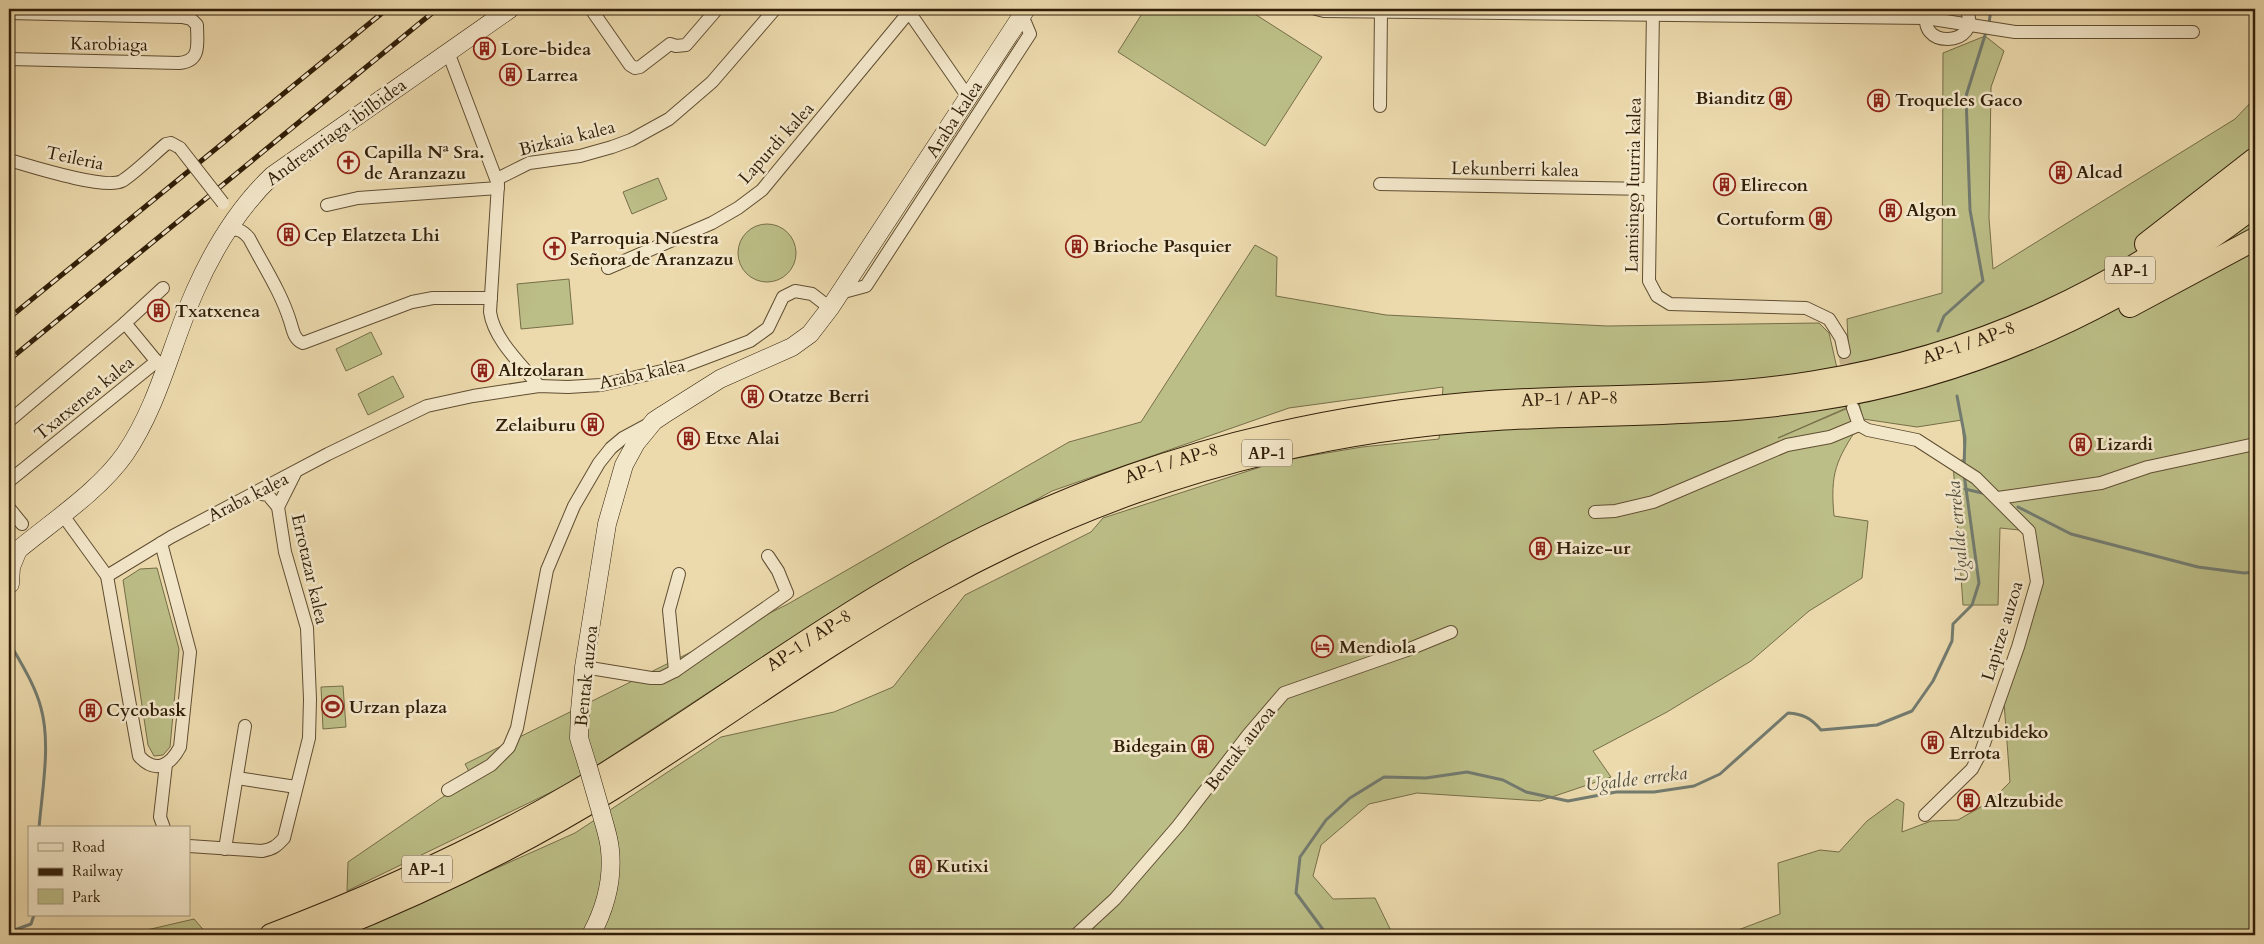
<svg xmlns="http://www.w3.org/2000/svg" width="2264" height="944" font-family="Cardo,serif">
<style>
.green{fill:#bcbe87;stroke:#766e48}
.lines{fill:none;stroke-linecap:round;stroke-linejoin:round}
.stream{stroke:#727b70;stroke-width:3}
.street-tunnel{stroke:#c7b58c;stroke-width:12;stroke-dasharray:12 6;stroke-linecap:butt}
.street-casing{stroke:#604e32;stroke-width:14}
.secondary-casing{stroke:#311f09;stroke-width:19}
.highway-casing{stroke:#311f09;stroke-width:24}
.street{stroke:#f3e7ca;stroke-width:12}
.secondary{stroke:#f3e7ca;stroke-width:18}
.highway{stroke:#ecdaad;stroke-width:22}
.rail-casing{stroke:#311f09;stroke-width:5}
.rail{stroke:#f3e7ca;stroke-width:3;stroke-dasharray:9;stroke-linecap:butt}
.street-bridge-casing{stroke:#604e32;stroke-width:14;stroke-linecap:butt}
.secondary-bridge-casing{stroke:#311f09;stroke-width:19;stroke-linecap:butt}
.street-bridge{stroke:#f3e7ca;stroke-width:12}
.secondary-bridge{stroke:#f3e7ca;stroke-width:18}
.labels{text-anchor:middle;stroke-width:5;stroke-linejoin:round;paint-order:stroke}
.shield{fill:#f3e7ca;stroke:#6b5b43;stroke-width:1}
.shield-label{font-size:16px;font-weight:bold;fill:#311f09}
.street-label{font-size:18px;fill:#311f09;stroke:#f3e7ca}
.poi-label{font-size:18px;font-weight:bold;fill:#311f09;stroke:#f3e7ca;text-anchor:start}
.water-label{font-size:19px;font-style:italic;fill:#514d3d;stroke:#f3e7ca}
</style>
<rect width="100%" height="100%" fill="#ecdaad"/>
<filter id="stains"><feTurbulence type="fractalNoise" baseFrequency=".004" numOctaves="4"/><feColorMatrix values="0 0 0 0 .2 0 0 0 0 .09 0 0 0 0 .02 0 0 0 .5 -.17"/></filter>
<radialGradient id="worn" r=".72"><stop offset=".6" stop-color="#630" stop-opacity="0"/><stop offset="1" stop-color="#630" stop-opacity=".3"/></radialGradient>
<!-- green -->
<g class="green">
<path d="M1145 9H1247L1322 57 1265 146 1118 52Z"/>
<path d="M1985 36 2004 51 1991 87 1989 218 1993 269 2235 119 2255 98V935H1725L1780 914 1778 863 1820 850 1839 852 1867 821 1897 799 1904 803 1902 832 1931 821 1958 820 1991 801 2010 782 2003 689 2037 582 2029 531 2000 528 1998 605H1963L1953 463 1965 459 1962 420 1917 427 1863 419 1849 362 1847 319 1942 293 1943 53Z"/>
<path d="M658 178 667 199 632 214 623 192Z"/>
<circle cx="767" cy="253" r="29"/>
<path d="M1255 245 1277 257 1276 296 1386 315 1607 326 1819 323 1829 333 1846 408 1778 438 1846 409 1859 425C1836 461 1830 472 1834 516L1868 521 1862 578 1809 611 1751 661 1667 712 1593 751 1611 777 1540 801 1417 793 1369 804 1321 845 1313 876 1333 899 1375 898 1393 935H340L376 922 575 833 721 737 834 712 893 687 965 595 1091 532 1103 518 1279 461 1362 447 1439 439 1443 387 1289 408 1052 491 828 614 570 783 347 891 348 862 472 777 465 764 788 604 1069 442 1141 422Z"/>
<path d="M569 279 573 324 521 329 517 284Z"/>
<path d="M371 332 382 354 346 371 336 349Z"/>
<path d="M393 376 404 397 368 415 358 394Z"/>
<path d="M157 568 179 649 170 747 163 755 154 756 148 745 123 580 140 569Z"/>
<path d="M343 686 346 727 323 729 321 687Z"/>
<path d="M194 919 208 935H125Z"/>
</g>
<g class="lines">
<!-- stream -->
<g class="stream">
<path d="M1989 23 1991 9"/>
<path d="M1938 331 1944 316 1983 281 1970 210 1966 96 1986 32"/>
<path d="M1957 396 1965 438 1964 465"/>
<path d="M1965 489 1982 493"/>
<path d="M2018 507 2071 534 2198 567 2244 573 2255 572"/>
<path d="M9 642C21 663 35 685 41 708 51 744 42 791 39 828"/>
<path d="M9 932 31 924 34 915"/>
<path d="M1327 935 1296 893 1300 857 1326 820 1350 798 1384 777 1426 778 1467 772 1503 780 1526 792 1568 801 1616 792H1654L1694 786 1720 774 1788 713C1803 714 1811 718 1821 730L1877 725 1912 711 1933 681 1952 641 1953 624 1972 605 1979 583 1964 474"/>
</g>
<!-- street-tunnel -->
<path class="street-tunnel" d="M1844 352 1849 381"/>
<defs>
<g id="street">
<path d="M591 9 630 65 635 68 640 67 670 44 676 46 686 45 717 9"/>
<path d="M907 9 968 97"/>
<path d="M1316 9 1324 11 1926 18 2015 32H2193"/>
<path d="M1653 9 1649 281 1657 296 1670 304 1806 308 1829 319 1841 338 1844 352"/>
<path d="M1929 9C1911 50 1985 48 1966 9"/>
<path d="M9 13 182 17 191 19 197 25C197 43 202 61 179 63L9 59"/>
<path d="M448 52 498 184 490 312C494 340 522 365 539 386"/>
<path d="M1380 106 1381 9"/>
<path d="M9 160C30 166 104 190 122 181 134 174 154 154 166 144L171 143 180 148"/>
<path d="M497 179 529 163 580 156 612 147 631 140 669 119 712 82 775 9"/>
<path d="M1380 184 1650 189"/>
<path d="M327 205 358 198 498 188"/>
<path d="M228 230C238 228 243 231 249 238 263 265 281 292 290 321 293 330 294 340 303 343L412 302 433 298H491"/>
<path d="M608 268 712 223 738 208 762 190 909 12"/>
<path d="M840 293 866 286 1030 34 1022 15"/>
<path d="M125 323 162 368"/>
<path d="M1853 408 1859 425 1868 430 1917 440 1976 478 2029 531 2037 582 2018 647 1981 752 1972 769 1925 815"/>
<path d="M9 421 125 323 163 288"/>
<path d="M9 481 157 361"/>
<path d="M1998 498 2101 483 2148 467 2255 444"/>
<path d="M278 507 295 473"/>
<path d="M9 508 22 524"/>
<path d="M1595 512 1615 511 1653 502 1787 445 1830 437 1859 425"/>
<path d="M62 514 107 576 139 756C155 774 170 766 180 747L190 652 161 543"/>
<path d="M107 576 171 537 328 454 427 406 473 396 539 386 568 387 601 385 684 366 750 341 768 328 783 297 795 291 812 294 830 308"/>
<path d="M584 667 651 678H661L675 671 787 593 778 571 768 556"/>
<path d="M675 671 669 610 679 574"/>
<path d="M237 778 296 787"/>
<path d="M448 790 491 765 509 747 517 728 547 570 574 506 599 463 611 448 623 438 649 424"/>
<path d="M164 828 160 817 166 764"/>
<path d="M189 846 262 851C273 849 277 846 284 838L309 738 310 699 307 628 285 552 278 507 268 495 256 493"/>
<path d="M225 849 245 726"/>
<path d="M1076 935 1115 899 1178 826 1248 735 1284 693 1407 650 1451 632"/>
</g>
<g id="secondary">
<path d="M9 555 18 550C53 521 99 491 125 454 159 404 171 345 195 291 214 248 239 207 273 175L510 9"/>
<path d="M10 584 11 567 18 550"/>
<path d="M588 767 579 738 580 710 584 667 607 524 624 465 636 443 654 421 663 415 720 379 792 347 810 334 830 308 1026 9"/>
<path d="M591 935C605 909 613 879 610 850 609 837 604 824 601 812"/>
</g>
<g id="highway">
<path d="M2146 244 2255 159"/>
<path d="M2130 306 2255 239"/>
<path id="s1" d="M271 935C376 895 478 849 575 792 681 730 779 655 885 592 962 545 1044 507 1130 476 1246 435 1368 411 1490 402 1598 395 1708 400 1815 382 1984 355 2120 287 2255 184"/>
<path d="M318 935C419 895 519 847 612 789 719 722 822 645 933 584 998 548 1065 517 1135 492 1251 451 1374 426 1497 419 1603 413 1710 416 1814 400 1977 375 2125 305 2255 206"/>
</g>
</defs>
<!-- street casing -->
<use href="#street" class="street-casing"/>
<!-- secondary casing -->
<use href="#secondary" class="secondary-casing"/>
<!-- highway casing -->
<use href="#highway" class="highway-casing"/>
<!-- street -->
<use href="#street" class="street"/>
<!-- secondary -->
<use href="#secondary" class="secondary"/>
<!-- highway -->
<use href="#highway" class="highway"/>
<defs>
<g id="rail">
<path d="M9 318 387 9"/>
<path d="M9 360 437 9"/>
</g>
</defs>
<!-- rail casing -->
<use href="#rail" class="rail-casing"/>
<!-- rail -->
<use href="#rail" class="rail"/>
<defs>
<path id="street-bridge" d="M180 148 223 203"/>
<path id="secondary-bridge" d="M588 767 601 812"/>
</defs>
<!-- street-bridge casing -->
<use href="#street-bridge" class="street-bridge-casing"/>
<!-- secondary-bridge casing -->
<use href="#secondary-bridge" class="secondary-bridge-casing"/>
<!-- street-bridge -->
<use href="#street-bridge" class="street-bridge"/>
<!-- secondary-bridge -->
<use href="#secondary-bridge" class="secondary-bridge"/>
</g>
<!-- icons -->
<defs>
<symbol id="building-ring" viewBox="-11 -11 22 22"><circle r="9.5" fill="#f3e7ca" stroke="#8f2418" stroke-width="1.5"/><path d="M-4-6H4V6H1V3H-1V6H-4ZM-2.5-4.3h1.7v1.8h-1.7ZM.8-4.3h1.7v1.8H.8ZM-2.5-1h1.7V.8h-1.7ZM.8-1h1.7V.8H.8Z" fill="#8f2418"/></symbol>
<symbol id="church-ring" viewBox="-11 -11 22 22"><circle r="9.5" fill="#f3e7ca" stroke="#8f2418" stroke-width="1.5"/><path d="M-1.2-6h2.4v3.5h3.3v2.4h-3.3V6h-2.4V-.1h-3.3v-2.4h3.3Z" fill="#8f2418"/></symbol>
<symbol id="hotel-ring" viewBox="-11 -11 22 22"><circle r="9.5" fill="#f3e7ca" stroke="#8f2418" stroke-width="1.5"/><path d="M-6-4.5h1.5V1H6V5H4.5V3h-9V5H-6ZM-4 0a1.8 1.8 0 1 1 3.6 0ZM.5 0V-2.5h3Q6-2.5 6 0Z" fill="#8f2418"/></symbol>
<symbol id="stadium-ring" viewBox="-11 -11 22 22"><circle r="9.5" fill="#f3e7ca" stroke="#8f2418" stroke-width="1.5"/><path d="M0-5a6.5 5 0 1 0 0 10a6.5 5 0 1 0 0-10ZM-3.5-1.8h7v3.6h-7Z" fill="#8f2418"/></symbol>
</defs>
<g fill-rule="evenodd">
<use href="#building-ring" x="472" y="36" width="25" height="25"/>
<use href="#building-ring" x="498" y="62" width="25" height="25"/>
<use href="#building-ring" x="1768" y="86" width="25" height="25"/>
<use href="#building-ring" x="1866" y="88" width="25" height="25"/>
<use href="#church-ring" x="336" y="150" width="25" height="25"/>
<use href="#building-ring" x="2048" y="160" width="25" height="25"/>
<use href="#building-ring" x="1712" y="172" width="25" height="25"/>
<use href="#building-ring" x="1878" y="198" width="25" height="25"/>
<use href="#building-ring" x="1808" y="206" width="25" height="25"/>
<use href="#building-ring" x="276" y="222" width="25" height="25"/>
<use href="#building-ring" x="1064" y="234" width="25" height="25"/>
<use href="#church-ring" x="542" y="236" width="25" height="25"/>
<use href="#building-ring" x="146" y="298" width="25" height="25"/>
<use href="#building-ring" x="470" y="358" width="25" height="25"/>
<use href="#building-ring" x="740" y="384" width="25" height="25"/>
<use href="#building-ring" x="580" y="412" width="25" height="25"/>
<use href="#building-ring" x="676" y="426" width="25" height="25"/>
<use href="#building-ring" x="2068" y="432" width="25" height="25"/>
<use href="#building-ring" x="1528" y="536" width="25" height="25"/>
<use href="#hotel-ring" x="1310" y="634" width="25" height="25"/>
<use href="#stadium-ring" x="320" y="694" width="25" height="25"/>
<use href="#building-ring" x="78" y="698" width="25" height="25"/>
<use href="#building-ring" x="1920" y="730" width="25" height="25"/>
<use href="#building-ring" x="1190" y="734" width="25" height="25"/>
<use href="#building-ring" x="1956" y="788" width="25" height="25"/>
<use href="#building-ring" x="908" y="854" width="25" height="25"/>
</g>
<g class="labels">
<!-- shield labels -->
<g class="shield">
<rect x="2105" y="256.5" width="50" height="27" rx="4"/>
<rect x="1242" y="439.5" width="50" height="27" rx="4"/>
<rect x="402" y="855.5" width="50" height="27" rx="4"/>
</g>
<g class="shield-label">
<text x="2130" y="276">AP-1</text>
<text x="1267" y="459">AP-1</text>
<text x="427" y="875">AP-1</text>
</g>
<!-- street labels -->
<g class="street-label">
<text transform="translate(109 44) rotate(1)" y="6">Karobiaga</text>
<text transform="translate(954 119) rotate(-57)" y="6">Araba kalea</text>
<text transform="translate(336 132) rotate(-36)" y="6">Andrearriaga ibilbidea</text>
<text transform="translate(567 138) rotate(-14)" y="6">Bizkaia kalea</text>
<text transform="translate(776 143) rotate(-48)" y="6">Lapurdi kalea</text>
<text transform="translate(75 158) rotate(12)" y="6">Teileria</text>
<text transform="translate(1515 169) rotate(1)" y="6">Lekunberri kalea</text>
<text transform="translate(1633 185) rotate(-89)" y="6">Lamisingo Iturria kalea</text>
<text dy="6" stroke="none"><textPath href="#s1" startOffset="1830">AP-1 / AP-8</textPath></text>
<text transform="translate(642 374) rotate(-12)" y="6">Araba kalea</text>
<text transform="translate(84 398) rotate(-39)" y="6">Txatxenea kalea</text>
<text dy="6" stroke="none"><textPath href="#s1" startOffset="1425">AP-1 / AP-8</textPath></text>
<text dy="6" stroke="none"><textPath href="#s1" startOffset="1020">AP-1 / AP-8</textPath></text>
<text transform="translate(248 497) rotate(-27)" y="6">Araba kalea</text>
<text transform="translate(310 569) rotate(77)" y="6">Errotazar kalea</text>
<text transform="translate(2002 631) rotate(-73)" y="6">Lapitze auzoa</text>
<text dy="6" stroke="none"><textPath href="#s1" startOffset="615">AP-1 / AP-8</textPath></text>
<text transform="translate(586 676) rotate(-84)" y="6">Bentak auzoa</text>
<text transform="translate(1240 748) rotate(-52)" y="6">Bentak auzoa</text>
</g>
<!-- poi labels -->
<g class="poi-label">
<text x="501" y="55">Lore-bidea</text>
<text x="526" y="81">Larrea</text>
<text x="1765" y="104" text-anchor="end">Bianditz</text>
<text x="1895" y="106">Troqueles Gaco</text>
<text x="364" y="158">Capilla Nª Sra.<tspan x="364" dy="21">de Aranzazu</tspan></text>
<text x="2076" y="178">Alcad</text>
<text x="1740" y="191">Elirecon</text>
<text x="1906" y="216">Algon</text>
<text x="1805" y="225" text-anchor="end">Cortuform</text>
<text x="304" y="241">Cep Elatzeta Lhi</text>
<text x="570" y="244">Parroquia Nuestra<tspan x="570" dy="21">Señora de Aranzazu</tspan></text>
<text x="1093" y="252">Brioche Pasquier</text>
<text x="175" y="317">Txatxenea</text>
<text x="498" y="376">Altzolaran</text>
<text x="768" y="402">Otatze Berri</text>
<text x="576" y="431" text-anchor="end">Zelaiburu</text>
<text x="705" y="444">Etxe Alai</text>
<text x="2096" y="450">Lizardi</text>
<text x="1556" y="554">Haize-ur</text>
<text x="1339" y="653">Mendiola</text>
<text x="349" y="713">Urzan plaza</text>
<text x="106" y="716">Cycobask</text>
<text x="1949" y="738">Altzubideko<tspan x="1949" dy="21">Errota</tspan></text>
<text x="1187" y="752" text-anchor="end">Bidegain</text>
<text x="1984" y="807">Altzubide</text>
<text x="936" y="872">Kutixi</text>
</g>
<!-- water labels -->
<g class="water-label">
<text transform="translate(1957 532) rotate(-95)" y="7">Ugalde erreka</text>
<text transform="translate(1636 778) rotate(-7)" y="7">Ugalde erreka</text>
</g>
</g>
<!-- margin -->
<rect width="2264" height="944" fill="none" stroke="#ecdaad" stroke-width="30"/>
<rect x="10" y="10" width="2244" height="924" fill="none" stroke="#311f09" stroke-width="2.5"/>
<rect x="15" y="15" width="2234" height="914" fill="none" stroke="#311f09"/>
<!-- legend -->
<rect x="28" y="826" width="162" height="90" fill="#f3e7ca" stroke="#a5977d"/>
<rect x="38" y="843" width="25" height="8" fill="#f3e7ca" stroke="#a5977d"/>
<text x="72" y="852" font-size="15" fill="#311f09">Road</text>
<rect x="38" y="868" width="25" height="8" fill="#311f09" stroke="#a5977d"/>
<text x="72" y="876" font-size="15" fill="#311f09">Railway</text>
<rect x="38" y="889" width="25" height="15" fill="#bcbe87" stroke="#a5977d"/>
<text x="72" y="902" font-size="15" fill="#311f09">Park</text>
<rect width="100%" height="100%" filter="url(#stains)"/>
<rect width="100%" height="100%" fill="url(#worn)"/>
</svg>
